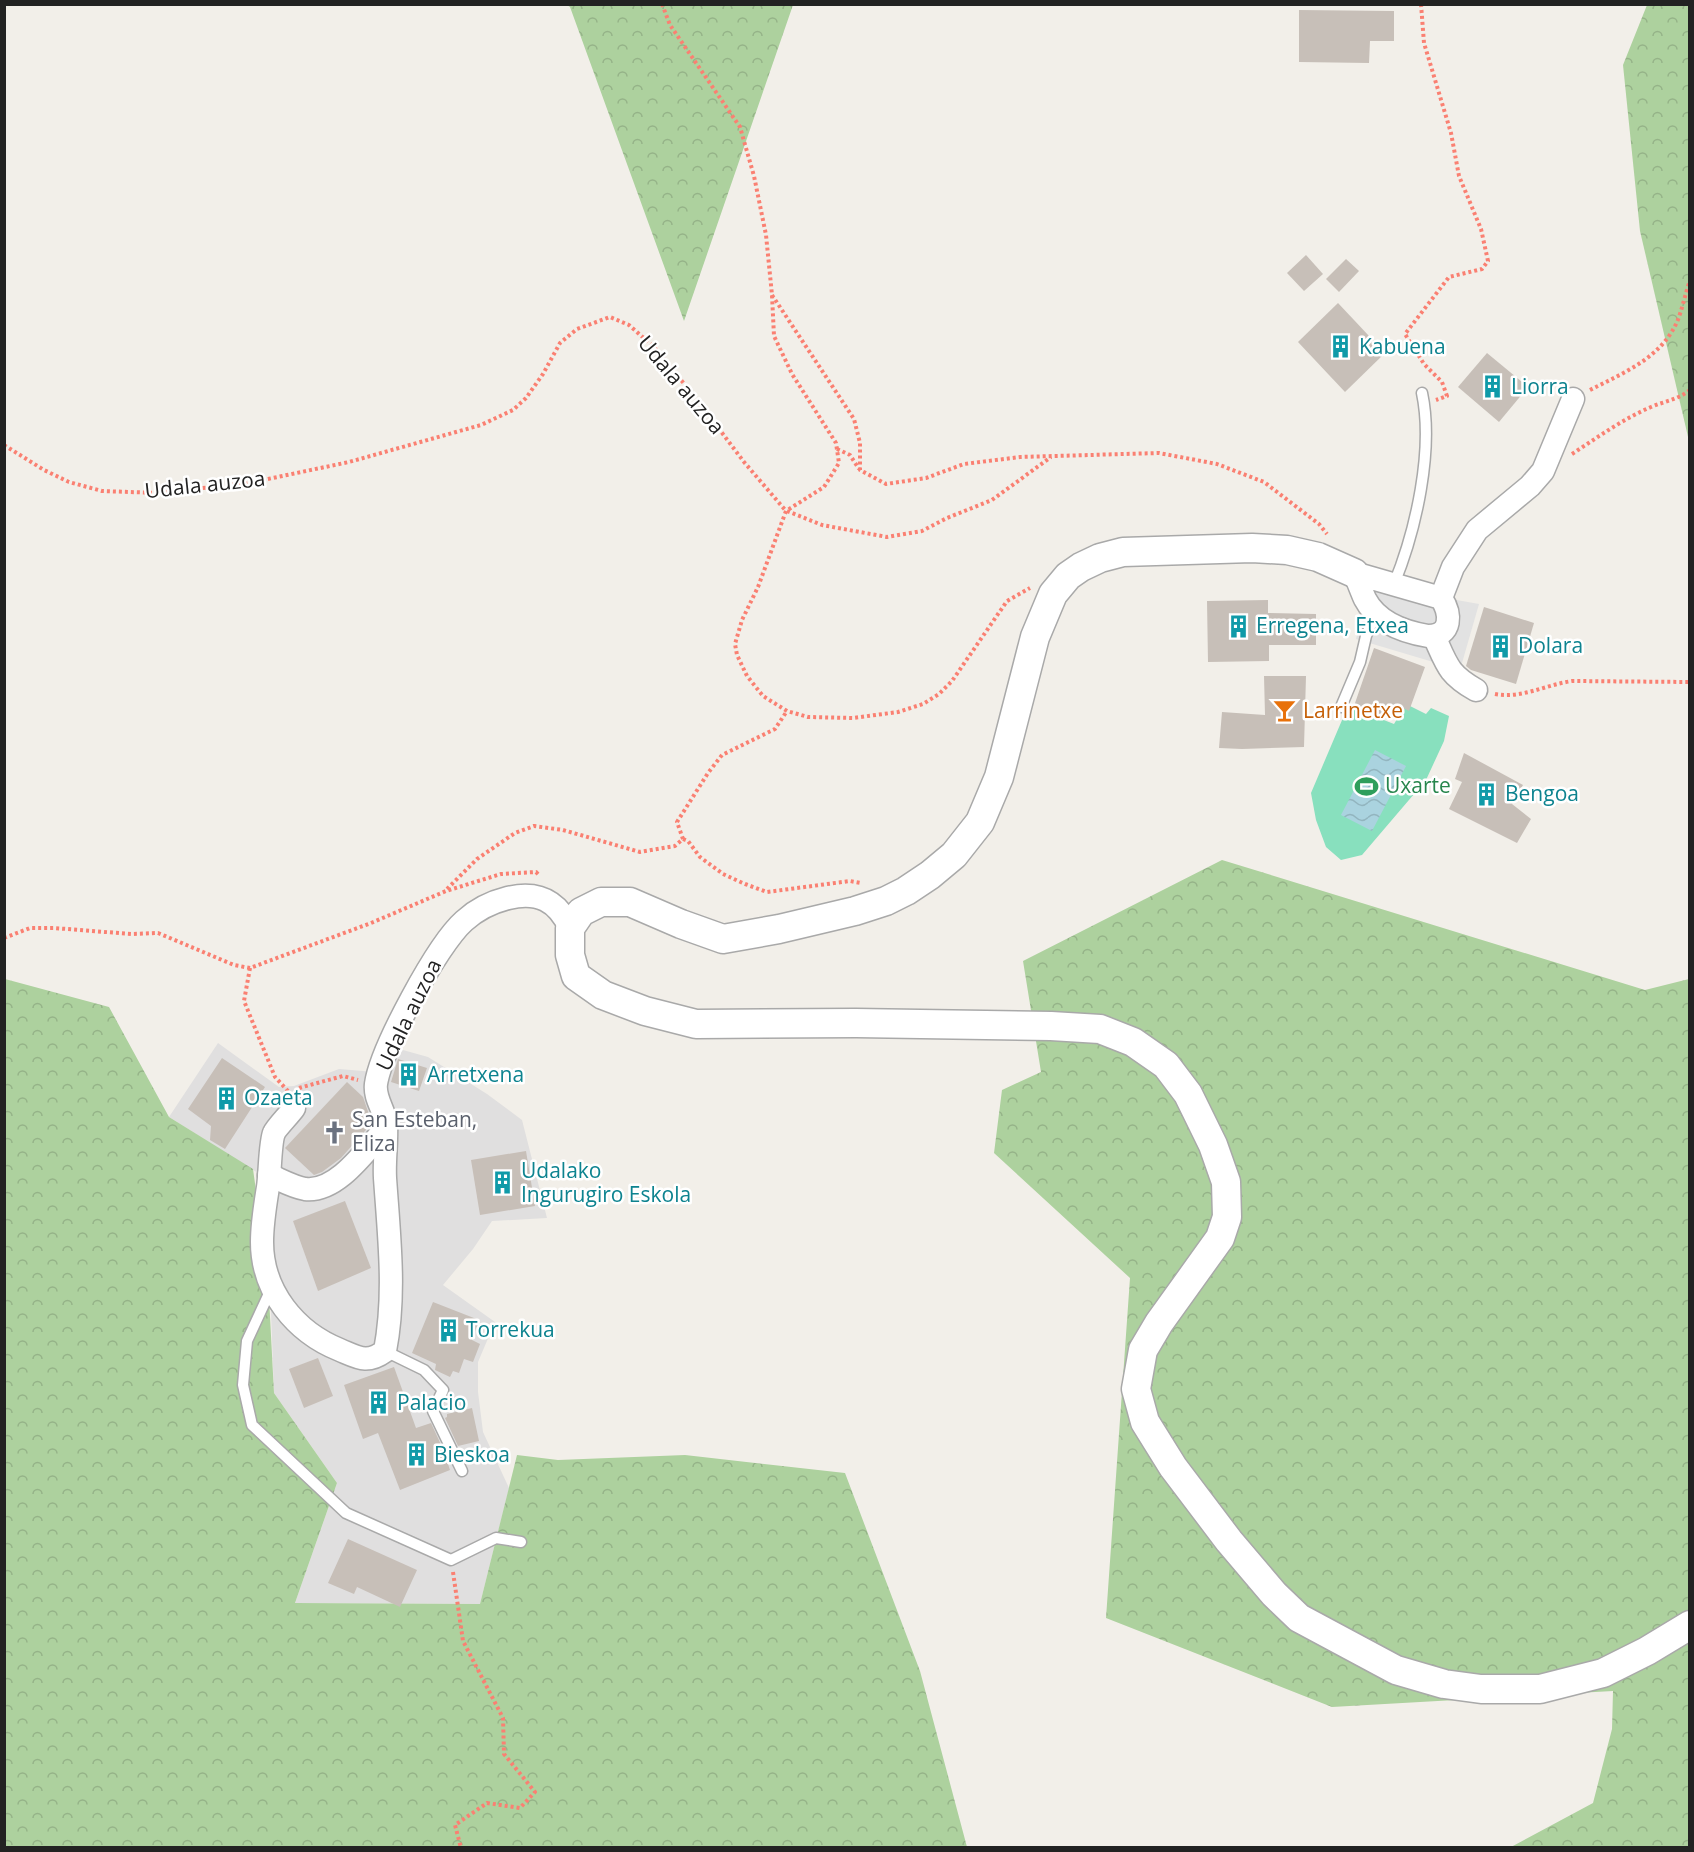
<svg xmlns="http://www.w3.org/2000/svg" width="1694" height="1852" font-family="'Open Sans',sans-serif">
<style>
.residential{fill:#e0dfdf}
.forest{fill:url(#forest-crowns)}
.pitch{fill:#88e0be}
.parking{fill:#e2e2e2}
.water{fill:url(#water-waves)}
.building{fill:#c7bfb8}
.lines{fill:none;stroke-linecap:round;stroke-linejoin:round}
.service-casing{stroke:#a9a9a9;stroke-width:13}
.minor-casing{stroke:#a9a9a9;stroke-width:25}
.tertiary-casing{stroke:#a9a9a9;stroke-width:31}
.path{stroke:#fa8072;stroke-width:4;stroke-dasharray:3 3;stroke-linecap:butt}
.service{stroke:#fff;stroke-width:10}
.minor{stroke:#fff;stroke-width:22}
.tertiary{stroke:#fff;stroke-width:28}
.labels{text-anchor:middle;stroke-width:5;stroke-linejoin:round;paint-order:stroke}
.culture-label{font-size:21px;fill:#0d838f;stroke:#fff;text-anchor:start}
.street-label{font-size:21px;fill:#222;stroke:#fff}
.food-label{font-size:21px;fill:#c56008;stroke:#fff;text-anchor:start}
.leisure-label{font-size:21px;fill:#27864d;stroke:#fff;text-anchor:start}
.worship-label{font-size:21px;fill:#5b616d;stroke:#fff;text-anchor:start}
</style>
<defs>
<pattern id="forest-crowns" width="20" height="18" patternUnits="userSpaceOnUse" patternTransform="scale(1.5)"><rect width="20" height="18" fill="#add19e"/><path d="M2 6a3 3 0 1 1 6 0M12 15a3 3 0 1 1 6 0" fill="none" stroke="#95b388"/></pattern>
<pattern id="water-waves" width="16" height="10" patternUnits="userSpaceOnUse" patternTransform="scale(1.5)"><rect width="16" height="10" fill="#aad3df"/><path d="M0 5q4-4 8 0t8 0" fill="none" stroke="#92b5bf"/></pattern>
</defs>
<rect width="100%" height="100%" fill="#f2efe9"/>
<!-- residential -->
<path class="residential" d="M218 1043 279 1087 294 1086 339 1069 375 1072 385 1045 428 1057 487 1094 522 1120 547 1218 492 1221 473 1249 443 1285 495 1322 478 1362V1392L483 1432 509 1488 480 1604 295 1603 337 1483 274 1393 266 1178 169 1117Z"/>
<!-- forest -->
<g class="forest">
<path d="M567 5H793L684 321 570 7Z"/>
<path d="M1647 5H1689V441L1640 231 1623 65Z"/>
<path d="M1222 860 1645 990 1689 979V1847H1511L1593 1803 1612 1729 1613 1691 1332 1707 1106 1618 1130 1278 994 1153 1002 1090 1041 1072 1023 961Z"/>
<path d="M5 979 109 1007 169 1117 253 1169 268 1278 274 1393 337 1483 295 1603 480 1604 517 1455 558 1460 685 1455 845 1473 920 1671 967 1847 5 1848Z"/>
</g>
<!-- pitch -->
<path class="pitch" d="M1406 704 1426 714 1431 708 1449 716 1444 741 1426 780 1362 855 1341 860 1326 847 1316 820 1311 793 1348 706 1394 724Z"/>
<!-- parking -->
<path class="parking" d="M1370 574 1451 599 1479 604 1460 670 1356 639Z"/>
<!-- water -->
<path class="water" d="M1375 750 1406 766 1372 831 1341 815Z"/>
<!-- building -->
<g class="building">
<path d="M1299 10 1394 11V41H1370L1369 63 1299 62Z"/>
<path d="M1306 255 1323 274 1304 291 1287 273Z"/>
<path d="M1346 259 1359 271 1339 292 1326 279Z"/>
<path d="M1338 303 1385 353 1345 392 1298 342Z"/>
<path d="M1487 353 1528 387 1499 422 1458 387Z"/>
<path d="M1268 600V613L1316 614V645H1269V661L1208 662 1207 601Z"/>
<path d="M1484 607 1534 623 1516 684 1471 670 1466 666Z"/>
<path d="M1374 648 1425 667 1409 711 1401 707 1397 720 1354 706Z"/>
<path d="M1264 676H1306L1304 747 1242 749 1219 748 1222 712 1265 715Z"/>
<path d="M1464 753 1523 785 1512 804 1531 819 1517 843 1449 809 1462 782 1455 779Z"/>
<path d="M222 1058 265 1087 225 1149 210 1140 211 1126 188 1109Z"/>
<path d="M398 1059 427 1068 419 1091 391 1082Z"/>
<path d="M347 1082 363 1097 372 1123 341 1158 322 1172 314 1175 285 1148Z"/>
<path d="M526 1151 535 1206 480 1215 471 1160Z"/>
<path d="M345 1201 371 1268 318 1291 293 1221Z"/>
<path d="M433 1302 479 1320 472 1340 480 1344 473 1362 464 1359 459 1373 453 1371 450 1377 435 1370 436 1364 412 1353Z"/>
<path d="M318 1358 333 1396 304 1408 289 1369Z"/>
<path d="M394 1367 416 1428 431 1423 443 1449 450 1470 400 1490 378 1433 363 1439 344 1385Z"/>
<path d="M472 1408 479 1441 458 1446 445 1418 447 1417V1414Z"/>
<path d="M348 1539 417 1570 400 1607 357 1587 354 1594 328 1583Z"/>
</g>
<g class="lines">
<defs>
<g id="service">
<path d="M1394 584C1416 530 1434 450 1422 393"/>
<path d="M1341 707 1360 662 1366 636 1376 613"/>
<path d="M272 1287 247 1341 243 1385 252 1425 346 1513 451 1560 496 1538 521 1542"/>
<path d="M385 1351 424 1370 443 1390 433 1411 462 1471"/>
</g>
<g id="minor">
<path d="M1354 573 1441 598C1451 613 1453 636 1428 636 1404 632 1377 622 1365 599 1361 590 1358 581 1354 573Z"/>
<path d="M1441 598 1453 567 1477 530 1530 486 1543 471 1573 399"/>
<path d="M1434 636C1447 665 1448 674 1476 690"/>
<path d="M294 1108C290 1114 276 1128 274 1133 270 1142 270 1175 268 1187 265 1206 262 1223 262 1242 262 1291 295 1332 340 1350 359 1358 367 1364 385 1351 396 1294 389 1236 385 1178 384 1160 387 1142 386 1124 385 1110 374 1099 376 1084 381 1049 437 945 464 921 476 910 492 902 508 898 538 891 557 900 570 928"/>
<path d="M269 1175C281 1180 293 1187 305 1189 337 1193 366 1150 386 1128"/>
</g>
<path id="tertiary" d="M1354 573 1318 557 1287 550 1252 548 1123 552 1100 558 1081 567 1068 576 1053 594 1035 637 999 777 980 822 954 855 930 875 906 891 886 901 855 911 779 929 723 939 681 924 630 902H601L581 912 570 928V955L576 976 603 995 645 1011 696 1024 856 1023 1051 1026 1100 1029 1133 1042 1166 1065 1188 1094 1213 1145 1226 1182 1227 1217 1220 1238 1159 1323 1143 1350 1136 1389 1145 1422 1173 1467 1229 1541 1274 1594 1299 1618 1396 1670 1444 1684 1481 1689H1540L1603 1673 1647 1651 1690 1625"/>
</defs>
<!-- service casing -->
<use href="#service" class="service-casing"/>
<!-- minor casing -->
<use href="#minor" class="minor-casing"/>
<!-- tertiary casing -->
<use href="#tertiary" class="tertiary-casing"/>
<!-- path -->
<g class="path">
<path d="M662 4 670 25 740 127 754 176 766 235 772 295 774 336 792 374 836 443 839 463 824 487 786 511"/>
<path d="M1421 4 1424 43 1451 133 1459 176 1481 229 1488 261 1482 269 1449 277 1405 334 1424 364 1442 382 1447 396 1436 400"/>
<path d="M772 295 854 419 860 443V470L886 484 926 478 964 464 1020 457 1159 453 1217 464 1264 482 1319 524 1327 534"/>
<path d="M1590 390C1625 372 1664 357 1679 317 1683 305 1686 292 1690 280"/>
<path d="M4 445 44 470 69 482 102 491 158 493 249 483 349 462 481 425 513 410 526 398 543 374 560 343 577 329 610 317 629 325 654 347 695 397 744 462 786 511"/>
<path d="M837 449 850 455 859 469"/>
<path d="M1572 454C1598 437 1623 419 1651 407 1665 401 1677 400 1690 390"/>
<path d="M786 511 758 587 742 620 735 644 737 655 747 676 763 696 787 711 808 717 853 718 898 712 923 704 939 694 952 681 1007 601 1030 588"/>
<path d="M787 511 822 525 887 537 922 531 947 518 992 500 1051 457"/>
<path d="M1495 694C1521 699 1545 685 1572 681L1690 682"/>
<path d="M683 839 688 841 700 857 723 874 745 884 767 892 850 881 861 883"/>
<path d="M447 889 477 859 515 833 534 826 563 830 640 852 675 846 683 839 677 822 708 773 722 755 775 729 787 711"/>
<path d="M4 938 30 928H54L131 934 158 933 234 965 250 968 371 923 446 891 501 874 536 872 540 876"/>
<path d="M250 968 244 1001 275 1077 288 1091"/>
<path d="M299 1088 343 1076 358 1080"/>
<path d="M453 1572 463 1641 503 1718 504 1754 535 1792 520 1808 487 1803 455 1825 461 1848"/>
</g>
<!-- service -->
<use href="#service" class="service"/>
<!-- minor -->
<use href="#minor" class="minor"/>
<!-- tertiary -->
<use href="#tertiary" class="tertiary"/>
</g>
<!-- icons -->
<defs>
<symbol id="building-bare" viewBox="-9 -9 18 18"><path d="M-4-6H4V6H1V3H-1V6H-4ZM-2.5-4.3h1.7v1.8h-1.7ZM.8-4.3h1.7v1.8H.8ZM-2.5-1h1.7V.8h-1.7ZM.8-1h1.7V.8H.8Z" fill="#0f9aa8" stroke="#fff" stroke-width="2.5" paint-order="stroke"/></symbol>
<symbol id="bar-bare" viewBox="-9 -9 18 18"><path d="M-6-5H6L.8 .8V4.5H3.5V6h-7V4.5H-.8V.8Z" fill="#e8710a" stroke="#fff" stroke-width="2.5" paint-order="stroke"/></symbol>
<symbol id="stadium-bare" viewBox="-9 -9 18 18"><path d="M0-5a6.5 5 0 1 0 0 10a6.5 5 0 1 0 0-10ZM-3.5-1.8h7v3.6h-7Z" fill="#2e9e5b" stroke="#fff" stroke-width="2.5" paint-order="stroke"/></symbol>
<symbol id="church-bare" viewBox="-9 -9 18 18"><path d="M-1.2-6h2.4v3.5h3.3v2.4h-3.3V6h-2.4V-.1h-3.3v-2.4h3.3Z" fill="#6b7280" stroke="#fff" stroke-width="2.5" paint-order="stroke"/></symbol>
</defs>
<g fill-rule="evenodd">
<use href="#building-bare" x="1324" y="330" width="33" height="33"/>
<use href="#building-bare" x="1476" y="370" width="33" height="33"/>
<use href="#building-bare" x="1222" y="610" width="33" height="33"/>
<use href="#building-bare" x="1484" y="630" width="33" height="33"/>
<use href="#bar-bare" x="1268" y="694" width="33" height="33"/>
<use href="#stadium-bare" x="1350" y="770" width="33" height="33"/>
<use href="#building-bare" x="1470" y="778" width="33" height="33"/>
<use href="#building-bare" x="392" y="1058" width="33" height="33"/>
<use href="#building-bare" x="210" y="1082" width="33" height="33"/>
<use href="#church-bare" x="318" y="1116" width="33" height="33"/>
<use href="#building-bare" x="486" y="1166" width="33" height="33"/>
<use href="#building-bare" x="432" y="1314" width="33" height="33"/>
<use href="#building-bare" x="362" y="1386" width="33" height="33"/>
<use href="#building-bare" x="400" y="1438" width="33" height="33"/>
</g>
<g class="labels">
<!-- culture labels -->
<g class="culture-label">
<text x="1359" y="354">Kabuena</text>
<text x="1511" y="394">Liorra</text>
<text x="1256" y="633">Erregena, Etxea</text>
<text x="1518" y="653">Dolara</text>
<text x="1505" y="801">Bengoa</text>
<text x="427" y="1082">Arretxena</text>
<text x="244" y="1105">Ozaeta</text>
<text x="521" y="1178">Udalako<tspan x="521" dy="24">Ingurugiro Eskola</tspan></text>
<text x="466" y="1337">Torrekua</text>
<text x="397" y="1410">Palacio</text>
<text x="434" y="1462">Bieskoa</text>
</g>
<!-- street labels -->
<g class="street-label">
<text transform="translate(681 385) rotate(50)" y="7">Udala auzoa</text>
<text transform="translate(205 485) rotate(-6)" y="7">Udala auzoa</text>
<text transform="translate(409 1015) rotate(-64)" y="7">Udala auzoa</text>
</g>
<!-- food labels -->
<g class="food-label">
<text x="1303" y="718">Larrinetxe</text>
</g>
<!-- leisure labels -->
<g class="leisure-label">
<text x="1385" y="793">Uxarte</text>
</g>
<!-- worship labels -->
<g class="worship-label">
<text x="352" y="1127">San Esteban,<tspan x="352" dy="24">Eliza</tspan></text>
</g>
</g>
<!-- border -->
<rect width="1694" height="1852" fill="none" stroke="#222222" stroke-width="12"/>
</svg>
